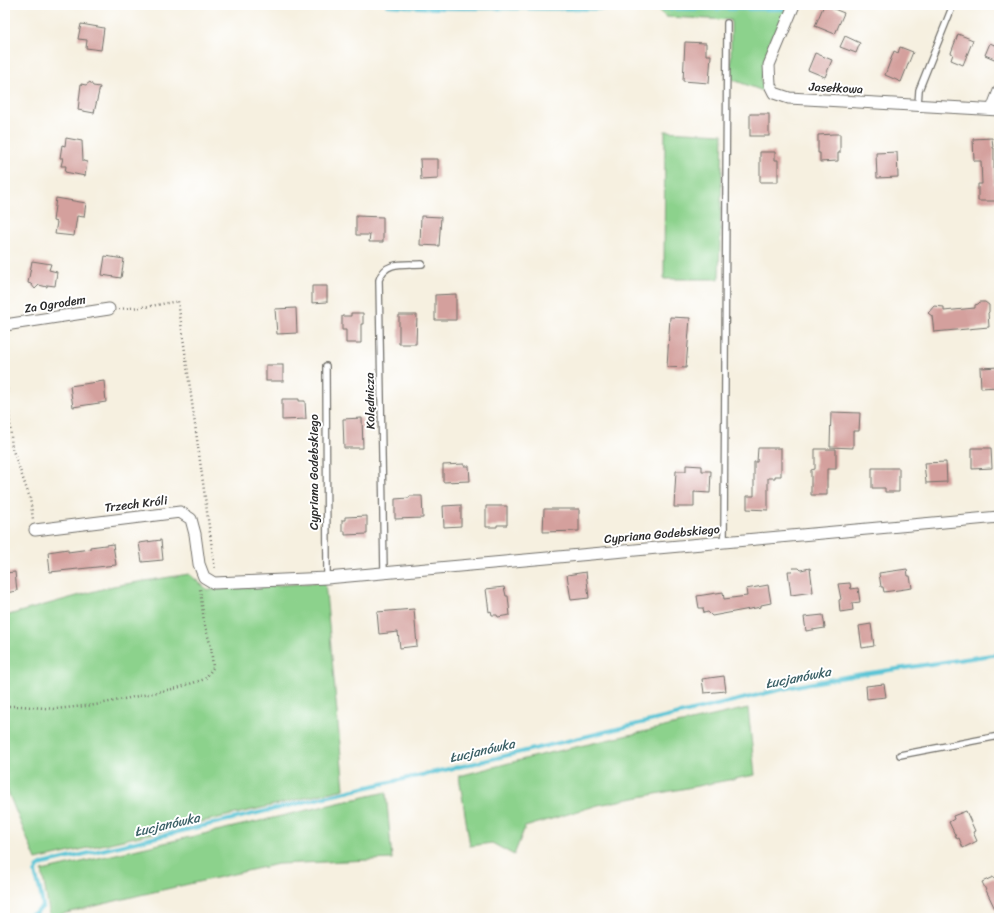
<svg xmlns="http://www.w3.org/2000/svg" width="1004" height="923" font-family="Sriracha,sans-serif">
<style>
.green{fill:#8cd28c;stroke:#5c7e5c}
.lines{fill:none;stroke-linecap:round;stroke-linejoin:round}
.stream{stroke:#5bc5d6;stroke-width:4}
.building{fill:#d4a09d}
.service-casing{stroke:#72706a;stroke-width:8}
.minor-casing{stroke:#72706a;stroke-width:13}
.path{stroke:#72706a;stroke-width:2.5;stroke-dasharray:1 3;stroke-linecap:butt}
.service{stroke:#fff;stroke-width:5.5}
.minor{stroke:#fff;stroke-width:11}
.labels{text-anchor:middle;stroke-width:4;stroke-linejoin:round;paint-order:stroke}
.street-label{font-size:12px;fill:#2b2b2b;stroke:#fff}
.water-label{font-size:13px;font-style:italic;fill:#3c6167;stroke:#fff}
</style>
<rect width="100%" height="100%" fill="#fff"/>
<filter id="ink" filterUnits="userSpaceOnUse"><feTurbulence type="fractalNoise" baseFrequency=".025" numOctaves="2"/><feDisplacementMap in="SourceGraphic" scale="8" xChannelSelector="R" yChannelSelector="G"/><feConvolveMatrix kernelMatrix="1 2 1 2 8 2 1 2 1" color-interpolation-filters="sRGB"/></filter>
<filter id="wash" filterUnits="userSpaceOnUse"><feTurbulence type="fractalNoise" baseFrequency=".012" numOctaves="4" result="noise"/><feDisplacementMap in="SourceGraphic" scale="16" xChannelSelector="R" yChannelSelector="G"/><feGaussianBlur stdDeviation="0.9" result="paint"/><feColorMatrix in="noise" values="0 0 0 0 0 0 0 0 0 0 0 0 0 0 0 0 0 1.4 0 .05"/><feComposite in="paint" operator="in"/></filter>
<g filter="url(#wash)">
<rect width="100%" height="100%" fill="#f6f0e0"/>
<!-- green -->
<g class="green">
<path d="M652 5H792L770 54 761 79 763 91 731 79V20L666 17Z"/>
<path d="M665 131 723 134 719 279H664Z"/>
<path d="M189 574 208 590 325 582 344 789 36 860 5 785V616L113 586Z"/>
<path d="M748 708 755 775 598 805 525 827 514 855 492 843 470 846 459 776 536 756Z"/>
<path d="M386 792 392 859 278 864 140 895 50 917 42 871Z"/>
</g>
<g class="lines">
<!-- stream -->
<g class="stream">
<path d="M387 5 436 8 783 9"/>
<path d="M21 918 36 913 43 906 40 890 35 873 38 867 43 864 363 788 467 765 796 686 856 675 999 654"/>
</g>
</g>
<g id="blocks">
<!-- building -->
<g class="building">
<path d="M824 5 844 13 835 34 815 26Z"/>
<path d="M81 24 104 28 101 50 86 48 87 40 78 39Z"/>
<path d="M958 34 973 40 963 65 951 60 953 54 951 53Z"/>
<path d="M845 36 860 43 856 53 840 47Z"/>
<path d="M685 42 706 43V55H711L709 83 683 81Z"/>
<path d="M990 43 999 47V61L985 55Z"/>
<path d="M900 47 913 52 901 82 885 75 894 51 898 53Z"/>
<path d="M815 53 832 60 825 77 808 70Z"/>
<path d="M90 82 93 86 100 87 94 113 78 110 81 84 86 85Z"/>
<rect x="750" y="114" width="19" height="22"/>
<path d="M833 134H840V153H838V161L820 162V153H818V135Z"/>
<path d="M66 138 82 141 83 161 87 162 85 176 65 172 66 166H61L63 158H60L62 145 65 146Z"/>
<path d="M992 138 993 148H994V184H999V201H978V184H982L981 161H974L973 139Z"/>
<path d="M760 152H775V160H778V182H760Z"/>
<path d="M897 152 898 177 877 178 876 153Z"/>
<path d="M420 159H438V179L421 180Z"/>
<path d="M56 198 86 203 84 217 77 216 74 236 55 234 57 222 53 221Z"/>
<path d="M356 216 383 217V242H369L370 235H356Z"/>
<path d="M421 216 441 217 439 246 420 245Z"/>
<path d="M105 256 124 259 121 278 102 275Z"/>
<path d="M32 261 51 264 49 270 57 272 55 286 47 285V287L39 285 35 289 31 284 28 283Z"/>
<path d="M312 286H327V302L312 303Z"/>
<path d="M456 294V320H435V295Z"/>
<path d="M980 302H985L989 305V312L988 313 989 327 934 332 932 316 928 313 934 306 944 307V311L954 310 975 308V305L978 304Z"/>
<path d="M296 308 297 333 277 334 275 309Z"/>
<path d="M351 313H363V324H361V343H346V330H342V316H351Z"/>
<path d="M399 315H417L416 344H399Z"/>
<path d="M670 317 690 318 686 368 667 367Z"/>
<rect x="266" y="365" width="17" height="16"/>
<path d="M999 367V387L981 388 980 368Z"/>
<path d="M104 381 106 402 73 407 70 386Z"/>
<path d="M282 399H299V401H305L306 419 282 420Z"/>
<path d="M831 412 860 413 859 431H853V448L830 447Z"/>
<path d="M362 418 363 448H344L343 419Z"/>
<path d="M758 448H781V476H775V478H768V510L747 509V496H754V462H757Z"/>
<path d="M972 448H991L992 468 972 469Z"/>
<path d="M815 449H836V469H827V495H811V470L815 469Z"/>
<path d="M946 462 947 482 926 483 924 463Z"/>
<path d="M464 464V466H469L470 481 443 482V465Z"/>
<path d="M686 465 702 466V471H711L710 493 694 492V507H674L676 471H686Z"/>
<path d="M872 468H899V492H885V488H872Z"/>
<path d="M410 496H422L423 518 395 519V499L409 498Z"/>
<path d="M461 505V526L444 527 443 506Z"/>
<path d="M486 506H507V525H497V527H486Z"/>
<path d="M544 509H579V531L543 532Z"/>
<path d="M367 516V534L345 535V531H342V520H345V517Z"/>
<path d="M161 540 163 560 142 562 139 543Z"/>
<path d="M113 544 116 565 50 572 48 552 68 549V552L90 549V547Z"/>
<path d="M793 568H799L801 570 810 568 813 592 791 595 788 571H792Z"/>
<path d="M907 569 908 576H910L912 588 884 592 883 587H881L879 573Z"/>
<path d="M15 572 17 591 5 593V573Z"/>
<path d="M586 572 589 598 571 600 567 575Z"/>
<path d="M850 583 851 589 858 588 860 602 852 603 853 610 840 612 839 600 841 599 838 584Z"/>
<path d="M768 585 771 603 761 605V607L712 616 708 612 704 613 703 608H699L697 596 723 592 724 599 747 596 746 589Z"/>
<path d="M504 587 506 596H508L510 615 498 617 497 615H492L491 611 489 612 486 589Z"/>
<path d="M414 609 417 646 400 648 398 632 379 634 377 612Z"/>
<path d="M823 615 825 628 806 631 804 617Z"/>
<path d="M871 624 874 646 862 648 859 626Z"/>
<path d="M724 676 726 691 704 693 702 679Z"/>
<path d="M884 684 886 697 867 699 866 686Z"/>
<path d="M966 811 975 831 973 832 977 841 963 848 959 838 957 839 949 822 954 819 953 816Z"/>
<path d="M999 876V917L982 882 993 877 994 879Z"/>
</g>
</g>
</g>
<g filter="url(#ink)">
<use href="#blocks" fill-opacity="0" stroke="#72706a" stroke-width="1"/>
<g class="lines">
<defs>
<g id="service">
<path d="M918 105 919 90 953 5"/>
<path d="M326 366 327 578"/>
<path d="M724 542 727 23"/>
<path d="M384 572 379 280C385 260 406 265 422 264"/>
<path d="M900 755 999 736"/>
</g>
<g id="minor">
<path d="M794 5 769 65 770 85 774 93 789 98 999 110"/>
<path d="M992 109 999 91"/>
<path d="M5 325 109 309"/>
<path d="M35 530 180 512 191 519 195 534 199 564 204 577 214 583 327 578 999 517"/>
</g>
</defs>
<!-- service casing -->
<use href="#service" class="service-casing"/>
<!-- minor casing -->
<use href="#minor" class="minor-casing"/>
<!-- path -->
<g class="path">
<path d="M119 309 151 306 178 301 215 570"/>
<path d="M5 365 12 448 30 498 33 519"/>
<path d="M5 706H21L55 709 95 705 177 688 205 679 213 668 211 647 204 622 200 589"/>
</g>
<!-- service -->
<use href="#service" class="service"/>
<!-- minor -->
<use href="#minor" class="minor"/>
</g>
</g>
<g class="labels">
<!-- street labels -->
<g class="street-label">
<text transform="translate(836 88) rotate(3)" y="4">Jasełkowa</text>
<text transform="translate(55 304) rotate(-9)" y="4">Za Ogrodem</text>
<text transform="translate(370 401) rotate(-91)" y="4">Kolędnicza</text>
<text transform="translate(314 472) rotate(-90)" y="4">Cypriana Godebskiego</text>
<text transform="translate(136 504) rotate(-7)" y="4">Trzech Króli</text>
<text transform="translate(662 534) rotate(-5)" y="4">Cypriana Godebskiego</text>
</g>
<!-- water labels -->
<g class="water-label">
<text transform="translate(798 677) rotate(-11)" y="5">Łucjanówka</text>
<text transform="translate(482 750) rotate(-13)" y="5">Łucjanówka</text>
<text transform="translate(167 824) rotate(-13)" y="5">Łucjanówka</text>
</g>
</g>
<!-- margin -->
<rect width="1004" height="923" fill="none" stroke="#fff" stroke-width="20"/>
</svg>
